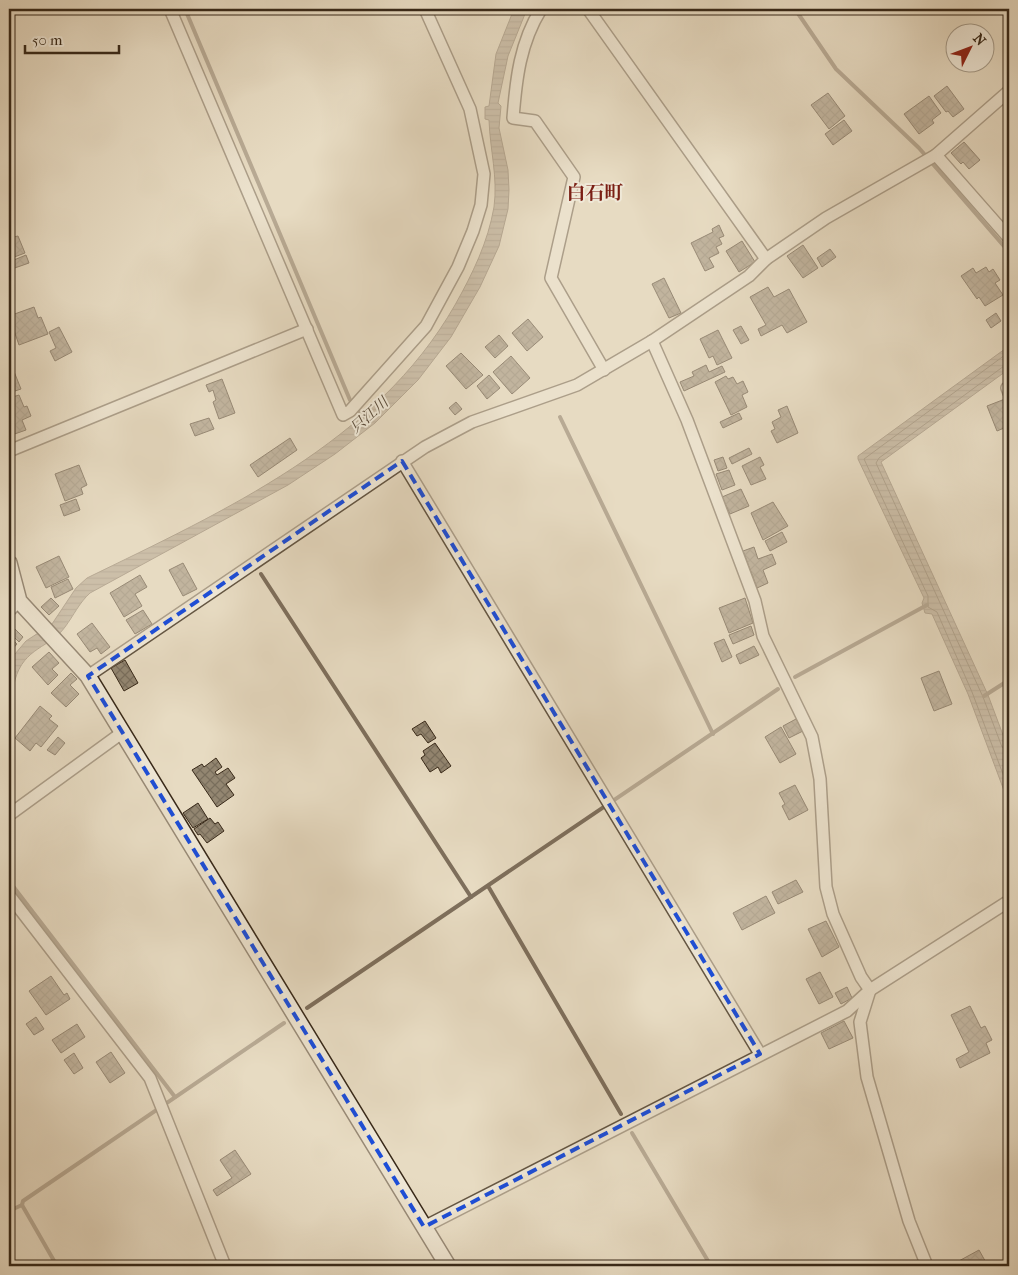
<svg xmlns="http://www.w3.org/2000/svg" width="1018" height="1275" font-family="'IM FELL French Canon','Noto Serif JP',serif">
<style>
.water{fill:url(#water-rules);stroke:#7e6f5c}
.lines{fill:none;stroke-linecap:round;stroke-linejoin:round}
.shore{stroke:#726451;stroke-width:1}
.stream{stroke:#7e6f5c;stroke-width:4}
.building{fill:url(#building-cross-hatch);stroke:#382919}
.street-casing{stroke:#645643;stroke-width:14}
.secondary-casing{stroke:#382919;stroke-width:18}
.street{stroke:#efe8d7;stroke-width:11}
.secondary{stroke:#efe8d7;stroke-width:15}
.marked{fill:none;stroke:#1d4ed8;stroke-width:4;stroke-dasharray:10 6;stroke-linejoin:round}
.labels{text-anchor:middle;stroke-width:4;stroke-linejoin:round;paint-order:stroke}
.water-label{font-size:15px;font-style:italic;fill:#5b4c3b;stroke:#efe8d7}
.district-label{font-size:19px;font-weight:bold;fill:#7a1f14;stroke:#efe8d7}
</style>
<defs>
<pattern id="water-rules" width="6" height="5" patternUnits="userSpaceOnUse" patternTransform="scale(1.25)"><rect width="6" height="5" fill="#ac9e89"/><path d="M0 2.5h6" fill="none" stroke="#8d816f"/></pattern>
<pattern id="building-cross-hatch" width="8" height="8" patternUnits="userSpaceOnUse" patternTransform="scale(1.25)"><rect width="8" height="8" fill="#938671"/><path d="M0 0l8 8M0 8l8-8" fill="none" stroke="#796e5c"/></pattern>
</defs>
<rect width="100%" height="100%" fill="#e7dbc2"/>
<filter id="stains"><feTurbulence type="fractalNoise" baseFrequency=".004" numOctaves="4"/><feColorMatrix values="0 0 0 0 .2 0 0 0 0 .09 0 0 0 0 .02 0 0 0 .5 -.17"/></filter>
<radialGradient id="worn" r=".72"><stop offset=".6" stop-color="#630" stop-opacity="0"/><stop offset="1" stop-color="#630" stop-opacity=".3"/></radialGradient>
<!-- water -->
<g class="water">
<path d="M514 9H527L508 56 498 103 501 106 499 128 508 170 509 190 508 209 499 246 480 287 451 337 418 380 375 423 335 454 288 485 90 593C79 603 74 615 65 627 50 648 24 647 15 680 11 693 16 710 9 722V661L26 641 52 624 76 588 87 578C224 511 376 443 455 305 473 273 488 242 494 207 498 177 490 150 489 120L485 119V107L489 106 496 54Z"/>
<path d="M1009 346V369L881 462 988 695 1009 751V804L968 694 932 614 925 613 922 603 924 598 858 459V456Z"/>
</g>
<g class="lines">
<!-- shore -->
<g class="shore">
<path d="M1009 352 864 459 928 596V607L937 612 972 692 1009 790"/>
<path d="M1009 365 1004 366 879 458 876 463 983 697 1002 747 1009 751"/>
</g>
<!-- stream -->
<g class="stream">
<path d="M185 9 350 400"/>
<path d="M795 9 836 69 919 148 1009 252"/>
<path d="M360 412 367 419"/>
<path d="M560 417 713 734"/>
<path d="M261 574 471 897"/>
<path d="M795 677 927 605"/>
<path d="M984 696 1009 680"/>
<path d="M9 881 175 1097"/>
<path d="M488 886 621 1114"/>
<path d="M307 1008 778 689"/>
<path d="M632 1133 711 1266"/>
<path d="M9 1211 22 1205"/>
<path d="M57 1266 22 1205 23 1201 284 1023"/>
</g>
</g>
<!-- building -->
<g class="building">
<path d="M947 86 964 109 953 117 948 111 946 112 934 96Z"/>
<path d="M828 93 845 116 829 129 811 105Z"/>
<path d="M929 96 941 113 932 120 934 123 919 134 904 114Z"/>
<path d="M844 120 852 131 833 145 825 134Z"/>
<path d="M964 142 980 160 969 169 963 162 961 164 951 153Z"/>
<path d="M719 225 724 236 719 238 722 244 716 247 719 253 709 258 714 267 705 271 691 243 713 232 712 229Z"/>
<path d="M18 236 25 253 9 259V238Z"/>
<path d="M742 241 755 262 739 272 726 251Z"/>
<path d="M803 245 818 268 803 278 787 256Z"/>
<path d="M830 249 836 257 822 267 817 258Z"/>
<path d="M26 255 29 263 9 270V262Z"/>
<path d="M986 267 989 272 993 269 1000 280 995 283 1003 295 985 306 979 297 977 299 961 276 973 268 976 273Z"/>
<path d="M664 278 681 313 669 318 652 284Z"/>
<path d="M768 287 774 297 789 289 807 322 787 333 782 325 761 336 758 329 766 325 750 297Z"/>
<path d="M34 307 38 318 41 317 48 334 19 345 9 316Z"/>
<path d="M996 313 1001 321 991 328 986 320Z"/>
<path d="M528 319 543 337 527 351 512 333Z"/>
<path d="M741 326 749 340 741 344 733 330Z"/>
<path d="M59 327 72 352 55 361 50 351 56 348 49 332Z"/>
<path d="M718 330 732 358 717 365 713 356 709 358 700 339Z"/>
<path d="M499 335 508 346 495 358 485 347Z"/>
<path d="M461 353 483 375 466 389 446 366Z"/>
<path d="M511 356 530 378 512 394 493 372Z"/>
<path d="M9 359 21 389 9 393Z"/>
<path d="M706 365 709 372 722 366 725 372 684 391 680 382 694 376 692 372Z"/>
<path d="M489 375 500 388 487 399 477 386Z"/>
<path d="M726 376 728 379 733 377 737 384 743 381 748 392 742 395 747 407 731 415 715 382Z"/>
<path d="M222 379 235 413 219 419 213 402 216 400 213 390 209 392 206 385Z"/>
<path d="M19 395 24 407 27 406 31 416 22 420 26 430 9 436V398Z"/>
<path d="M1005 399 1009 410V426L997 431 987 406Z"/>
<path d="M456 402 462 409 455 415 449 408Z"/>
<path d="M787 406 798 433 777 443 771 431 775 429 772 422 781 417 778 410Z"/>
<path d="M739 413 742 419 723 428 720 422Z"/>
<path d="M209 418 214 429 195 436 190 424Z"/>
<path d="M290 438 297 450 258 477 250 465Z"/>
<path d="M749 448 752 454 732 464 729 458Z"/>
<path d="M723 457 727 468 718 471 714 460Z"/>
<path d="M760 457 764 465 760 467 766 479 751 485 742 466Z"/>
<path d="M79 465 87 485 81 488 83 494 65 501 55 474Z"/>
<path d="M729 470 735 485 722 490 716 474Z"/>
<path d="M741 489 749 506 730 514 722 497Z"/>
<path d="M76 499 80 510 64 516 60 505Z"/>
<path d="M773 502 788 526 763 540 751 513Z"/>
<path d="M782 532 787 542 770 551 765 541Z"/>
<path d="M754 547 758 559 772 554 776 564 763 570 768 583 757 588 743 551Z"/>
<path d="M59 556 69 577 46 588 36 567Z"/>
<path d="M183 563 197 589 183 596 169 570Z"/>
<path d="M140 575 147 587 135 594 142 606 124 617 110 593Z"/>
<path d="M68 579 73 589 55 598 51 587Z"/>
<path d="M51 598 59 606 49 615 41 607Z"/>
<path d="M745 598 753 623 729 633 719 608Z"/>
<path d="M143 610 152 624 135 634 126 620Z"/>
<path d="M92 623 110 647 101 654 97 648 90 652 77 634Z"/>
<path d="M12 626 23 637 19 642 9 632Z"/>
<path d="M751 626 754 635 733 644 729 635Z"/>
<path d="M9 636 17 644 9 653Z"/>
<path d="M724 639 732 657 722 662 714 643Z"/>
<path d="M754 646 759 655 740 664 736 655Z"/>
<path d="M49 652 59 663 52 669 58 675 48 685 32 667Z"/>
<path d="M125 660 138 683 124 691 111 668Z"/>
<path d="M939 671 952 704 934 711 921 678Z"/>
<path d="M71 673 77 679 70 685 79 694 66 707 51 693Z"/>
<path d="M40 706 52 716 49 719 58 726 41 747 36 743 30 751 15 738Z"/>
<path d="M796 719 803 731 789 738 783 726Z"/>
<path d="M425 721 436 738 428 743 421 734 417 736 412 729Z"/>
<path d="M781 727 796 754 780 763 765 737Z"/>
<path d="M58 737 65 743 55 755 47 750Z"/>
<path d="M435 743 451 766 441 773 438 767 430 772 421 758 425 755 423 751Z"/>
<path d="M216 758 222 767 215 772 217 775 228 768 235 778 226 784 234 795 217 807 192 770 202 764 204 767Z"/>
<path d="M795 785 808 810 789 820 782 806 785 804 779 793Z"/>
<path d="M198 803 208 819 193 828 183 813Z"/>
<path d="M210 818 215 824 218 822 224 831 207 843 200 834 198 835 194 829Z"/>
<path d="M796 880 803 892 778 904 772 892Z"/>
<path d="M766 896 775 913 742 930 733 913Z"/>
<path d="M826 921 839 947 822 957 808 929Z"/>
<path d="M820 972 833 997 819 1004 806 979Z"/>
<path d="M51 976 64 995 67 993 70 999 46 1015 29 991Z"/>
<path d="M847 987 852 998 841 1004 835 993Z"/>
<path d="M970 1006 981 1028 985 1026 992 1040 986 1043 990 1053 960 1068 956 1059 969 1052 951 1015Z"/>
<path d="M36 1017 44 1029 34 1035 26 1024Z"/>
<path d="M844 1021 853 1038 829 1049 821 1033Z"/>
<path d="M77 1024 85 1037 61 1053 52 1040Z"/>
<path d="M111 1052 125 1073 110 1083 96 1062Z"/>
<path d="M74 1053 83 1068 74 1074 64 1060Z"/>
<path d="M235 1150 251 1174 217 1196 213 1190 232 1178 220 1160Z"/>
<path d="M979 1250 988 1266H960L957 1262Z"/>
</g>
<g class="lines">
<defs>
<g id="street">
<path d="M170 9 343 415 350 411 426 326 458 267 473 231 481 205 484 174 470 109 425 9"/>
<path d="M541 9C520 43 516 79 513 118L535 121 574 177 551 278 604 370"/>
<path d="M588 9 766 259"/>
<path d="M936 155 1009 238"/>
<path d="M652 341 687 420 755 601 763 636 812 737 820 779 826 887 833 914 861 977 870 990 860 1022 867 1077 909 1221 927 1266"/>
<path d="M1009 387 1007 388 1009 393"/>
<path d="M9 451 307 329"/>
<path d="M402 461 760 1054"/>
<path d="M9 611 19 601"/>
<path d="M88 676 425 447 472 422 577 385 652 341 749 276 766 259 826 218 936 155 1009 91"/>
<path d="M9 815 123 732"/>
<path d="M9 895 150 1078 225 1266"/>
<path d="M424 1227 847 1011 870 990 1009 901"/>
</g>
<path id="secondary" d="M9 563 19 601 88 676 448 1266"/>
</defs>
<!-- street casing -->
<use href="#street" class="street-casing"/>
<!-- secondary casing -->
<use href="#secondary" class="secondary-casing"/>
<!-- street -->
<use href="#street" class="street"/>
<!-- secondary -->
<use href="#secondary" class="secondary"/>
</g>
<!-- marked area -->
<path d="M0 0H1018V1275H0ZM402 461 760 1054 424 1227 88 676Z" fill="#e7dbc2" fill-opacity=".55" fill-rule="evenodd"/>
<path class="marked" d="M402 461 760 1054 424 1227 88 676Z"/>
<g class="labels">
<!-- water labels -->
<g class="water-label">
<text transform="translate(369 415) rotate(-42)" y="5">只江川</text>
</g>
<!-- district labels -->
<g class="district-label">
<text x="595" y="199">白石町</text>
</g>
</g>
<!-- margin -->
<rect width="1018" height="1275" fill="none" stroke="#e7dbc2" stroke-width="30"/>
<rect x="10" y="10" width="998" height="1255" fill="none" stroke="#382919" stroke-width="2.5"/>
<rect x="15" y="15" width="988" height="1245" fill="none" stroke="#382919"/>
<!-- north arrow -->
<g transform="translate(970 48) rotate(48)"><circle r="24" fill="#efe8d7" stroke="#a69c8b"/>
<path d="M0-4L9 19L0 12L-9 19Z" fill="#8f2418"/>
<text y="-8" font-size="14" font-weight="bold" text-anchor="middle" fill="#382919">N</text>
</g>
<!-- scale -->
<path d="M25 45v8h94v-8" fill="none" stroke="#382919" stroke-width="2.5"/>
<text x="32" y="45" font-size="15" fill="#382919" stroke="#efe8d7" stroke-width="4" paint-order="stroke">50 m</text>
<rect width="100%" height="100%" filter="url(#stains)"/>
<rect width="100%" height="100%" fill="url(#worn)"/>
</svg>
